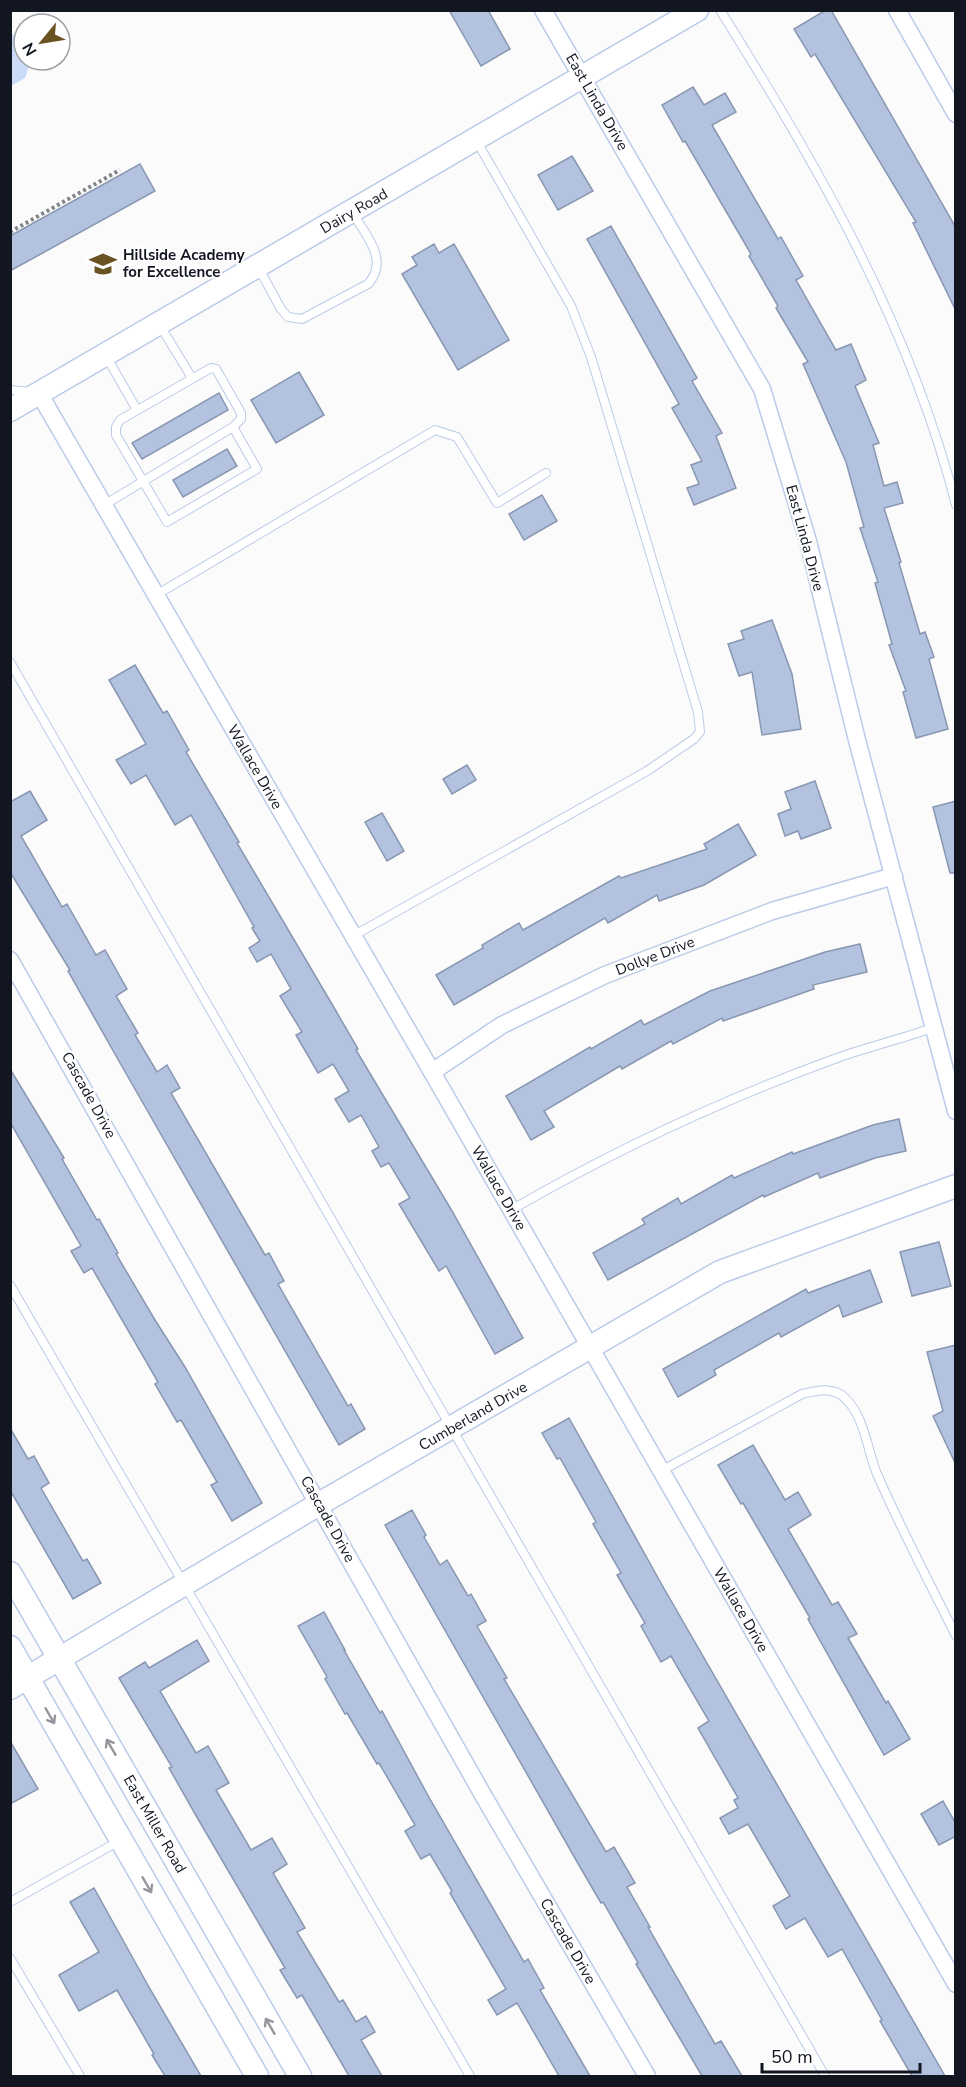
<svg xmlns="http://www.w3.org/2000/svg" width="966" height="2087" font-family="'Nunito Sans',sans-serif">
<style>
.green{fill:#ccdcf8}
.building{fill:#b3c2de;stroke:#8897b1;stroke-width:1.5}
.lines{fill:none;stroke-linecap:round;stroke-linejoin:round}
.lane-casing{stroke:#bbcbe7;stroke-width:10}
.street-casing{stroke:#bbcbe7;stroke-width:19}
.secondary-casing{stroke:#bbcbe7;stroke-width:25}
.path{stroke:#818489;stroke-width:4;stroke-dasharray:3 3;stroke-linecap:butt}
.lane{stroke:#fff;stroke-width:8}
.street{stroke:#fff;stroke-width:16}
.secondary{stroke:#fff;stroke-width:22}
.oneway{stroke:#94969b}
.labels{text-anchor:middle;stroke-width:4.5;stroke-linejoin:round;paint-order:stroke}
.street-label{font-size:15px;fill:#111620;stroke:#fff}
.poi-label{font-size:15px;font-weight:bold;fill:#111620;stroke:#fff;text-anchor:start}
</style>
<rect width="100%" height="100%" fill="#fbfbfb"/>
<!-- green -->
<path class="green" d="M11 34 24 38V60H31L25 78 11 86Z"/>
<!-- building -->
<g class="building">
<path d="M449 10H488L510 49 481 66Z"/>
<path d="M826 10H831L956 228V311L913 223 916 222 815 54 811 57 794 29Z"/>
<path d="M693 87 704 105 725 93 736 112 712 125 778 239 781 237 803 276 796 280 836 350 851 344 866 380 855 386 879 443 873 445 884 486 897 482 903 503 884 508 901 562 899 563 920 634 925 632 934 657 929 659 948 729 916 738 903 692 906 691 889 645 892 644 875 583 878 582 860 528 864 527 846 462 803 364 808 362 776 308 778 306 749 256 751 254 685 141 683 142 662 105Z"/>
<path d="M572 156 593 191 558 210 538 175Z"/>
<path d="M140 164 155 191 10 271V236Z"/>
<path d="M611 226 697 378 692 381 722 433 716 436 736 488 694 505 687 488 699 484 691 465 702 461 672 408 679 404 587 239Z"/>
<path d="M434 244 439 253 454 244 509 340 458 370 402 274 417 265 412 257Z"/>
<path d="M299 372 324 415 276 443 251 400Z"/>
<path d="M219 393 228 410 142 459 132 443Z"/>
<path d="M227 449 237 466 183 497 173 480Z"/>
<path d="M542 495 557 521 524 540 509 514Z"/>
<path d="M772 620 792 674 801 729 762 735 752 672 739 676 728 644 744 639 741 631Z"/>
<path d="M135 665 163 713 167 711 189 750 186 752 239 842 237 843 336 1011 358 1049 356 1050 452 1211 523 1338 495 1354 446 1266 439 1271 399 1204 410 1198 389 1163 381 1167 372 1151 379 1147 361 1115 349 1122 335 1099 349 1091 333 1064 318 1073 296 1035 302 1032 280 996 291 989 271 954 257 962 249 948 260 941 252 928 254 927 191 815 175 825 146 775 131 784 116 760 146 744 109 680Z"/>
<path d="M467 765 476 780 452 794 443 779Z"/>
<path d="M815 781 831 828 801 839 798 831 785 836 778 814 791 809 785 792Z"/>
<path d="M30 791 47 820 21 836 62 907 67 904 96 955 105 950 127 989 116 996 138 1033 135 1035 157 1072 167 1065 180 1088 171 1093 265 1255 269 1253 284 1281 278 1284 348 1406 351 1404 365 1429 339 1445 124 1070 68 971 70 970 10 872V802Z"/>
<path d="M956 801V873H950L933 807Z"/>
<path d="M382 813 404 851 387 861 365 822Z"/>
<path d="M738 824 756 855 704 885 659 901 657 895 608 923 605 918 454 1005 436 975 483 948 482 945 519 923 523 930 619 876 621 878 707 849 704 844Z"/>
<path d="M860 944 867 972 813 985 814 989 723 1021 722 1018 673 1044 671 1041 622 1069 620 1066 544 1111 554 1127 531 1140 506 1096 590 1047 591 1049 641 1020 644 1025 710 991 825 952Z"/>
<path d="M10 1069 64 1158 62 1159 97 1220 99 1219 118 1253 116 1254 155 1320 185 1367 262 1503 232 1521 211 1485 217 1482 181 1420 177 1422 155 1384 158 1382 92 1268 84 1273 71 1251 81 1246 10 1122Z"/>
<path d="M899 1119 906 1151 875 1158 820 1178 818 1173 764 1197 763 1195 608 1280 593 1253 645 1224 642 1219 678 1198 681 1204 732 1175 734 1178 792 1152 793 1154 873 1125Z"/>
<path d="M939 1242 951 1286 912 1296 900 1252Z"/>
<path d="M870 1270 882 1302 843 1317 839 1305 781 1337 779 1333 714 1370 716 1375 678 1397 663 1369 806 1289 808 1293Z"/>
<path d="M956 1345V1465L933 1416 943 1411 927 1352Z"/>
<path d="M569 1418 662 1585 945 2076H912L880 2021 882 2020 842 1949 828 1957 805 1918 786 1929 773 1906 790 1896 748 1824 729 1834 720 1818 738 1808 734 1800 738 1798 698 1728 709 1721 671 1656 661 1662 641 1626 645 1623 617 1575 621 1573 593 1524 596 1522 560 1458 557 1459 542 1433Z"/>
<path d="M10 1428 28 1459 34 1456 49 1483 41 1488 83 1561 87 1559 101 1583 73 1599 10 1490Z"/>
<path d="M753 1445 785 1500 798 1492 811 1515 788 1529 832 1605 838 1602 857 1634 848 1638 886 1703 888 1701 910 1739 884 1755 808 1619 810 1618 743 1503 741 1504 718 1465Z"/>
<path d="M412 1510 426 1535 424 1537 440 1565 447 1560 468 1596 471 1594 486 1621 477 1626 507 1678 504 1679 606 1852 614 1847 635 1883 627 1887 650 1927H648L715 2044 721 2041 742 2076H702L653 1993 636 1964 638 1963 603 1902 601 1903 580 1867 385 1525Z"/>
<path d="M324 1612 345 1650H344L380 1713 382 1711 431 1801 524 1962 528 1959 544 1988 540 1990 590 2076H559L517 2003 497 2015 488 2000 506 1989 450 1893 452 1891 430 1854 421 1859 405 1831 415 1825 379 1763 377 1764 347 1713 345 1714 325 1679 327 1677 298 1626Z"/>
<path d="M197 1640 209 1661 160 1691 196 1753 208 1746 229 1783 216 1790 251 1850 272 1838 287 1864 273 1873 305 1928 297 1932 339 2002 343 2000 356 2022 366 2016 375 2032 361 2040 382 2076H349L302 1995 297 1998 280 1970 285 1968 198 1819 169 1768 172 1767 119 1678 145 1662 149 1668Z"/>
<path d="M10 1741 38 1789 10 1804Z"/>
<path d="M943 1801 956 1824V1836L939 1845 921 1814Z"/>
<path d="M94 1888 150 1989 201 2076H165L152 2055 154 2054 117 1990 79 2011 59 1975 99 1952 70 1902Z"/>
</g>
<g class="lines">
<defs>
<g id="lane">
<path d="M720 10C818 166 910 325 956 505"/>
<path d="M258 267 281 309 288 317 302 319 368 284C390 260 365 234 352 212"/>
<path d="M159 324 192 378"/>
<path d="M106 356 137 410"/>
<path d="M10 390 30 392"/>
<path d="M104 505 233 427 241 419V413L216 369 211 368 120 420 116 427V435L167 522 257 469 233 427"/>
<path d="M156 595 435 430 457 437 497 503 546 473"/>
<path d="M10 662 825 2076"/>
<path d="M353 936 647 771 694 739 700 732 698 712 591 357 571 306 476 140"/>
<path d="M511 1210C615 1150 724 1099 837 1058 868 1047 901 1039 932 1028"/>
<path d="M10 1285 470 2076"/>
<path d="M661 1471 802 1394C816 1391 834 1386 845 1398 865 1417 867 1450 877 1474 901 1529 929 1582 956 1636"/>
<path d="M10 1902 121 1840"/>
<path d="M10 1958 80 2076"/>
</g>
<g id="street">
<path d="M543 10 762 389 808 541 857 740 956 1111"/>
<path d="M897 10 956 114"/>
<path d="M39 393 432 1072 956 1984"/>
<path d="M10 960 483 1795 647 2076"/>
<path d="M432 1072 502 1025 605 975 772 911 894 876"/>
</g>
<g id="secondary">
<path d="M10 410 697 10"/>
<path d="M10 1573 300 2076"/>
<path d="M10 1647 257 2076"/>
<path d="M10 1688 319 1504 720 1272 956 1186"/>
</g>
</defs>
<!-- lane casing -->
<use href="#lane" class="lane-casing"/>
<!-- street casing -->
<use href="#street" class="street-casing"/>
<!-- secondary casing -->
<use href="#secondary" class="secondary-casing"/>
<!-- path -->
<path class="path" d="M10 232 120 170"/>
<!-- lane -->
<use href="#lane" class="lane"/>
<!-- street -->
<use href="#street" class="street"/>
<!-- secondary -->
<use href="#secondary" class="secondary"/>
</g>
<!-- one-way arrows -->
<defs><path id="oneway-shaft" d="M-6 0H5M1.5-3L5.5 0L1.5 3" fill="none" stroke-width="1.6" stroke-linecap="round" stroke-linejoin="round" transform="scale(1.5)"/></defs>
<g class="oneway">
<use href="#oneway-shaft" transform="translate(50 1716) rotate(60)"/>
<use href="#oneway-shaft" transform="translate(111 1747) rotate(-120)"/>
<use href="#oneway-shaft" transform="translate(147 1885) rotate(60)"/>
<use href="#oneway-shaft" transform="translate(270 2026) rotate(-120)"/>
</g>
<!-- icons -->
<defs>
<symbol id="school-bare" viewBox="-9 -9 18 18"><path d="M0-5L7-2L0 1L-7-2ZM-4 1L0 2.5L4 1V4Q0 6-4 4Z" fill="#6a5222" stroke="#fff" stroke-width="2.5" paint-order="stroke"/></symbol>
</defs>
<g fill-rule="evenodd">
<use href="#school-bare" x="84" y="245" width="38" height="38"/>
</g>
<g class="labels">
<!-- street labels -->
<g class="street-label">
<text transform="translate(597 102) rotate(60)" y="5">East Linda Drive</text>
<text transform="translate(354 211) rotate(-30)" y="5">Dairy Road</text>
<text transform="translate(805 538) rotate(75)" y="5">East Linda Drive</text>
<text transform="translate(255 767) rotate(60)" y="5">Wallace Drive</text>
<text transform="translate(655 956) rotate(-21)" y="5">Dollye Drive</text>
<text transform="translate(89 1095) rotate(61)" y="5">Cascade Drive</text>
<text transform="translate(499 1188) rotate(60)" y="5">Wallace Drive</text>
<text transform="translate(473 1416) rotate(-30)" y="5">Cumberland Drive</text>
<text transform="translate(328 1519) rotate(61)" y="5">Cascade Drive</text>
<text transform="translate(741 1610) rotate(60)" y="5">Wallace Drive</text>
<text transform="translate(155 1824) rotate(60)" y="5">East Miller Road</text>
<text transform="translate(568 1941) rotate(60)" y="5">Cascade Drive</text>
</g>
<!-- poi labels -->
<g class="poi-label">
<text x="123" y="260">Hillside Academy<tspan x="123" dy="17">for Excellence</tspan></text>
</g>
</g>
<!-- border -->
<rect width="966" height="2087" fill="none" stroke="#111620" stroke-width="24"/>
<!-- north arrow -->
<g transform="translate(42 42) rotate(240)"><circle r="28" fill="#ffffff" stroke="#a0a2a6" stroke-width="1.5"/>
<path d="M0-4.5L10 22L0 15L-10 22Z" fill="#6a5222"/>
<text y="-9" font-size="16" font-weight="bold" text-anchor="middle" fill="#111620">N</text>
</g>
<!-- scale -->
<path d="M762 2063v9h158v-9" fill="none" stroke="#111620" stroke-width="3"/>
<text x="771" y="2063" font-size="18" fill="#111620" stroke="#ffffff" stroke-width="4.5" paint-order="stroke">50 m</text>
</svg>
